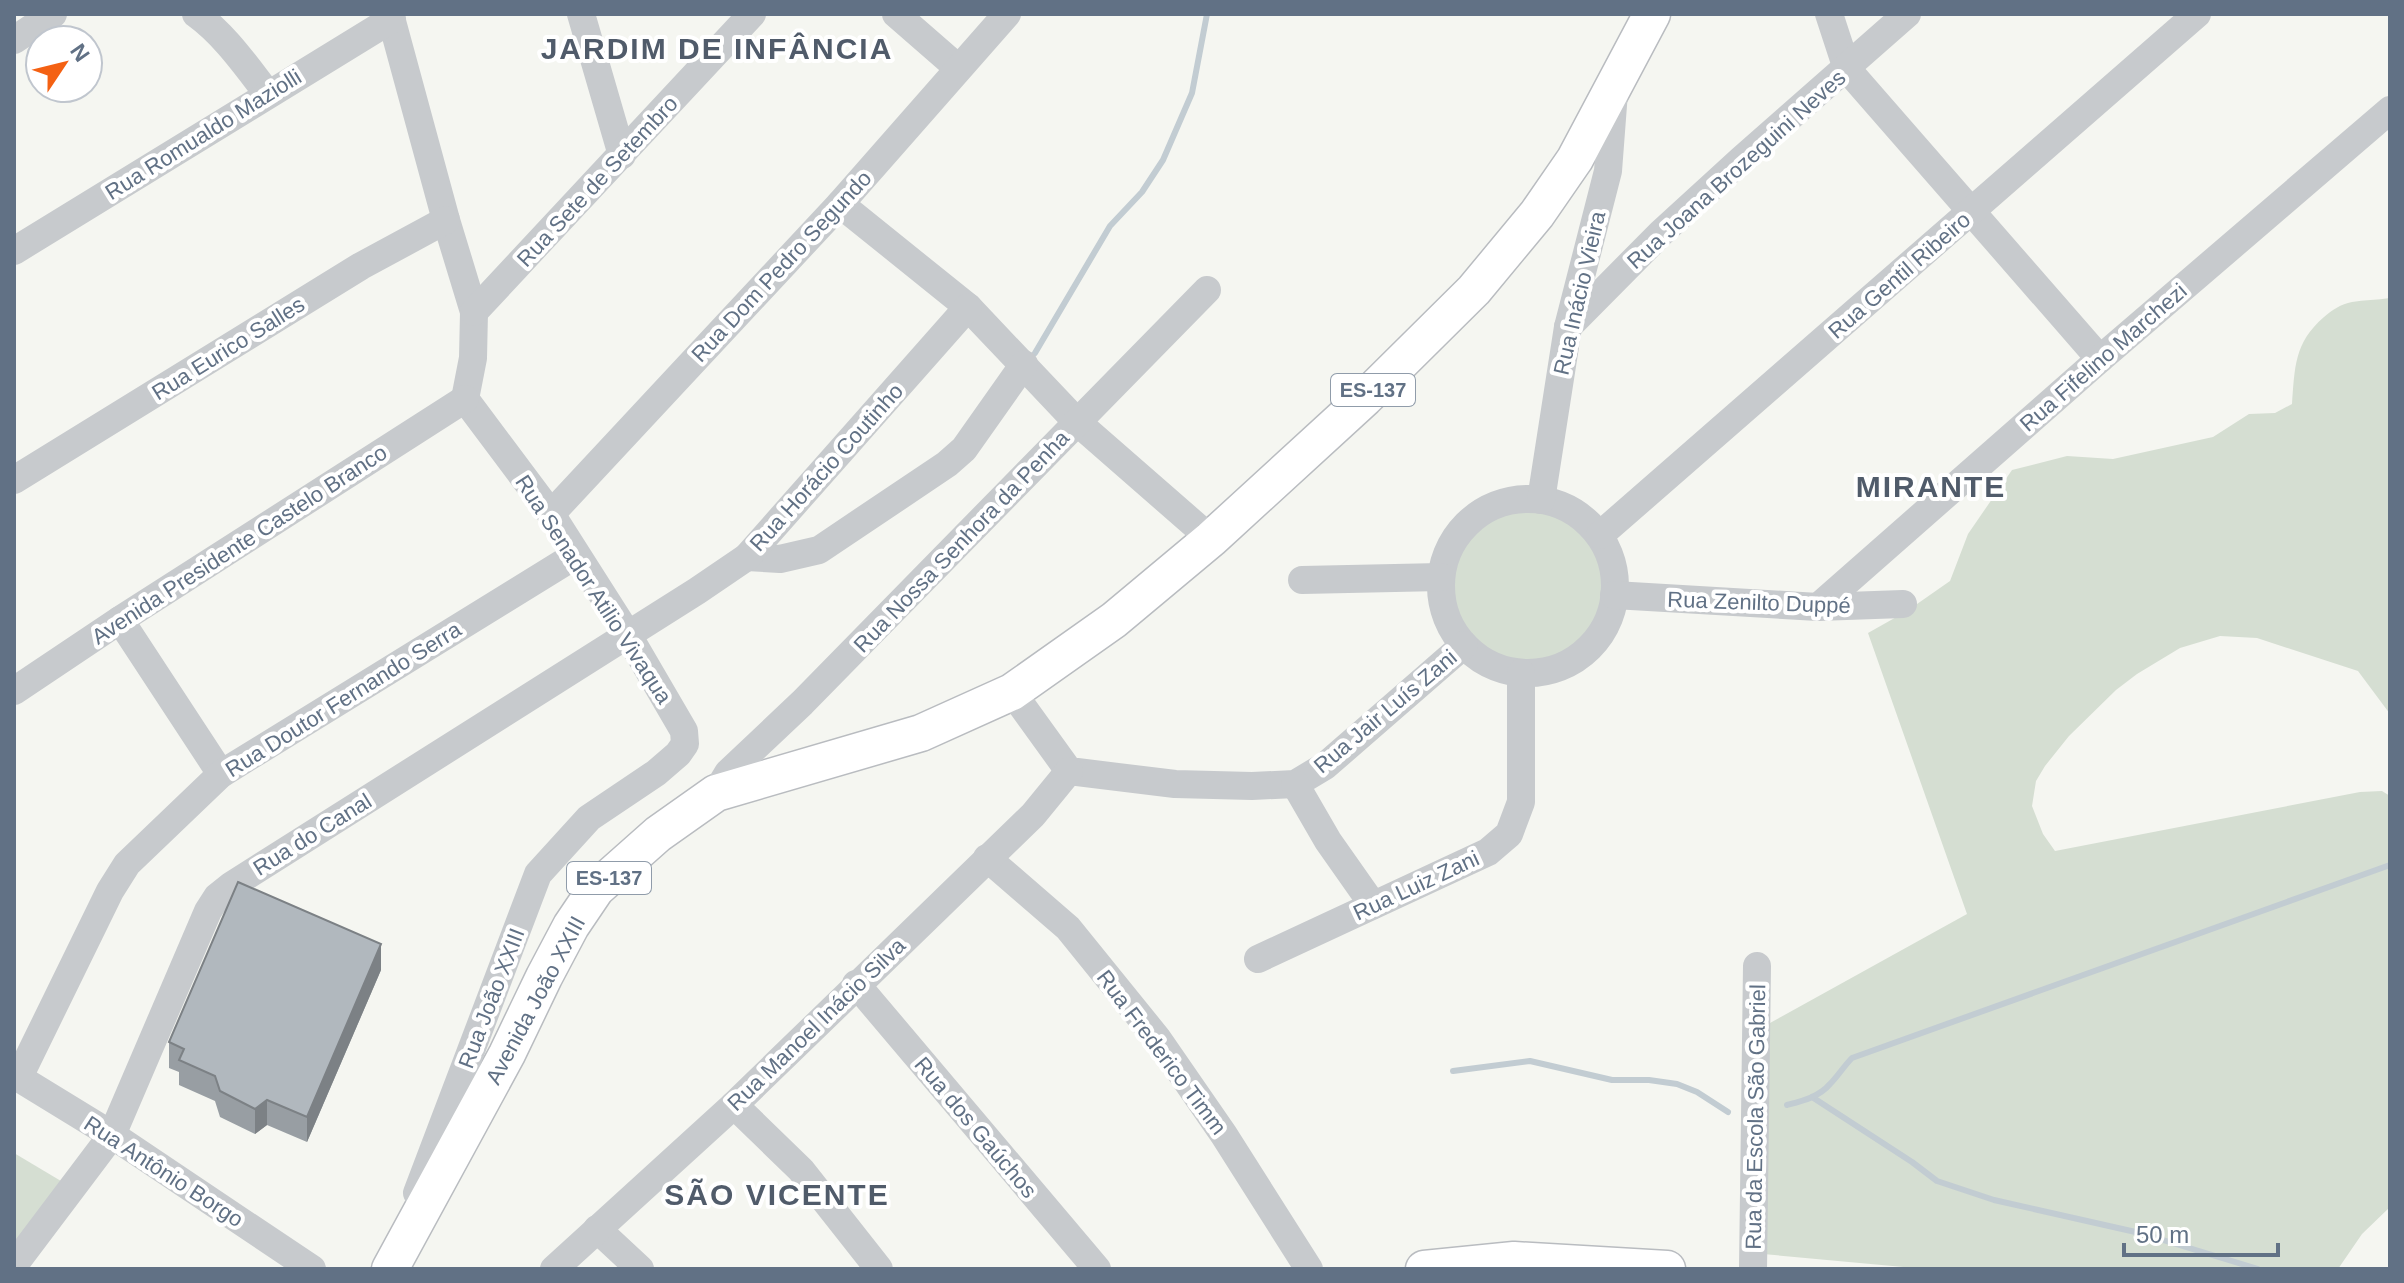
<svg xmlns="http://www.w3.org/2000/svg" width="2404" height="1283" font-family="Helvetica,sans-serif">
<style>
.green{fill:#d5ded2}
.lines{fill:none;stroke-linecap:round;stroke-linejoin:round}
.stream{stroke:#c2ccd2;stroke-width:6}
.major-casing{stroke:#b9bcc0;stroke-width:39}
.minor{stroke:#c7cacd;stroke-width:28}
.major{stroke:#fff;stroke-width:36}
.wall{fill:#989ea3}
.shaded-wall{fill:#7c8185}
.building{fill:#b1b8be;stroke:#7c8185;stroke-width:2}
.labels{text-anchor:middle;stroke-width:8;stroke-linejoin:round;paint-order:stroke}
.shield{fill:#fff;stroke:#909caa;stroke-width:2}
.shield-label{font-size:20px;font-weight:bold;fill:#617185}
.street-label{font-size:22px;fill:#617185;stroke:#fff}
.district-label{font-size:30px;font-weight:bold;letter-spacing:2px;fill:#505b6a;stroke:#fff}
</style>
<rect width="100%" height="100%" fill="#f5f6f1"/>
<!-- green -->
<g class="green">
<path d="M2390 298V714L2358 671 2257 638 2220 636 2180 648 2137 674 2116 690 2069 736 2045 766 2036 781 2032 806 2043 834 2055 851 2360 792 2382 791 2390 796V1207L2362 1234 2338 1269H1925L1763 1254V1198L1770 1023 1967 914 1868 633 1907 611 1950 581 1968 534 2012 470 2067 456 2113 459 2213 437 2249 414 2275 413 2292 404C2295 367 2294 343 2324 317 2332 310 2341 304 2352 302 2364 300 2377 300 2390 298Z"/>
<circle cx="1529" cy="585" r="77"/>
<path d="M14 1153 66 1184 14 1259Z"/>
</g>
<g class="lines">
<!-- stream -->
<g class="stream">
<path d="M1035 353 1110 226 1142 192 1163 160 1192 93 1207 14"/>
<path d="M1453 1071 1530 1061 1612 1080H1649L1677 1084 1697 1092 1728 1112"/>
<path d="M1812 1097 1912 1162 1937 1181 1994 1200 2140 1233 2258 1269"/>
<path d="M1787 1105C1802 1101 1819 1097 1830 1084 1838 1076 1844 1066 1852 1058L2390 865"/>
</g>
<defs>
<g id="major">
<path d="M390 1269 507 1054 544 977 571 926 596 889 658 834 716 793 921 733 1012 692 1114 620 1211 539 1365 398 1474 290 1537 214 1575 159 1652 14"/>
<path d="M1424 1269 1514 1260 1667 1269"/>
</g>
</defs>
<!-- major casing -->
<use href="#major" class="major-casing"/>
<!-- minor -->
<g class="minor">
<path d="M196 14C225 35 246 66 268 94"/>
<path d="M390 14 446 220 474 312 473 358 465 399 551 514 628 635 684 731 685 744 678 754 656 773 589 818 538 874 417 1193"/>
<path d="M581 14 622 155"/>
<path d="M896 14 958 68"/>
<path d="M1829 14 1847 69 2100 359"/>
<path d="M14 40 53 14"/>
<path d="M840 204 968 307 1077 422 1211 539"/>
<path d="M14 251 392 19"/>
<path d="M474 312 752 14"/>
<path d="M1568 327 1661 233 1742 159 1907 14"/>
<path d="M14 480 361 266 446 220"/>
<circle cx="1528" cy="586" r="87"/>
<path d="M1541 500 1568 327 1608 171 1614 92"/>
<path d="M551 514 840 204 1007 14"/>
<path d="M1600 535 2197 14"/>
<path d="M747 557 780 559 819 550 947 464 964 449 1024 364"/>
<path d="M1302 580 1441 577"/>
<path d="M1614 595 1818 607 1903 604"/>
<path d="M1818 607 2100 359 2390 110"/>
<path d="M120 620 221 774"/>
<path d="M14 691 120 620 465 399"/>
<path d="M1012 692 1069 771 1175 784 1252 786 1295 784 1325 766 1464 645"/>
<path d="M1295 784 1328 841 1373 905"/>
<path d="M716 793 728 773 802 703 1207 290"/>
<path d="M987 858 1068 928 1157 1038 1224 1135 1309 1269"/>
<path d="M1258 959 1488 852 1509 834 1521 802V673"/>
<path d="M856 984 1097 1269"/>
<path d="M14 1075 112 1135 312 1269"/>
<path d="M19 1077 110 891 127 864 221 774 576 555"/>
<path d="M734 1105 801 1170 879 1269"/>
<path d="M597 1229 640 1269"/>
<path d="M14 1265 112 1135 208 911 217 897 232 885 697 591 747 557 968 307"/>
<path d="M554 1269 734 1105 1033 815 1069 771"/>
<path d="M1753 1269 1757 966"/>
</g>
<!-- major -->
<use href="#major" class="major"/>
</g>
<!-- wall -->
<path class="wall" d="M381 970 307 1142 267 1125 255 1134 220 1117 215 1101 179 1085V1072L169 1068V1042Z"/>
<!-- shaded-wall -->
<g class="shaded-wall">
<path d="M381 944V970L307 1142V1117Z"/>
<path d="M267 1100V1125L255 1134V1109Z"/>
</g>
<!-- building -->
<path class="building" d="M238 882 381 944 307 1117 267 1100 255 1109 220 1091 215 1076 179 1060 184 1049 169 1042Z"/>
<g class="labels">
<!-- shield labels -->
<g class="shield">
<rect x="1331" y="374" width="84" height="32" rx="6"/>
<rect x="567" y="862" width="84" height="32" rx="6"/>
</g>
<g class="shield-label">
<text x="1373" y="397">ES-137</text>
<text x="609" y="885">ES-137</text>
</g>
<!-- street labels -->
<g class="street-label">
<text transform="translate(203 134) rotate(-32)" y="8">Rua Romualdo Maziolli</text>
<text transform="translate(1736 169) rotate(-42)" y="8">Rua Joana Brozeguini Neves</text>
<text transform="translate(597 181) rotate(-47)" y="8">Rua Sete de Setembro</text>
<text transform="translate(781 266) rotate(-47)" y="8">Rua Dom Pedro Segundo</text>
<text transform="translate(1899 275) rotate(-41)" y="8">Rua Gentil Ribeiro</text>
<text transform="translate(1579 293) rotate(-77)" y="8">Rua Inácio Vieira</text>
<text transform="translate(228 348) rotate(-32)" y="8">Rua Eurico Salles</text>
<text transform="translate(2103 357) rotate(-41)" y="8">Rua Fifelino Marchezi</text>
<text transform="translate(826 467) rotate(-48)" y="8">Rua Horácio Coutinho</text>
<text transform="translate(961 541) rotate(-46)" y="8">Rua Nossa Senhora da Penha</text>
<text transform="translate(239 544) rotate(-33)" y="8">Avenida Presidente Castelo Branco</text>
<text transform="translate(594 589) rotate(57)" y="8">Rua Senador Atilio Vivaqua</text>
<text transform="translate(1759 602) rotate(2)" y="8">Rua Zenilto Duppé</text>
<text transform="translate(343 699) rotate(-32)" y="8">Rua Doutor Fernando Serra</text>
<text transform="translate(1385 711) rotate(-40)" y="8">Rua Jair Luís Zani</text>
<text transform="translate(312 834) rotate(-32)" y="8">Rua do Canal</text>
<text transform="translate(1416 885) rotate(-25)" y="8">Rua Luiz Zani</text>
<text transform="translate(491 998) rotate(-69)" y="8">Rua João XXIII</text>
<text transform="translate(535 1000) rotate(-62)" y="8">Avenida João XXIII</text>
<text transform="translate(816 1024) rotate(-44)" y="8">Rua Manoel Inácio Silva</text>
<text transform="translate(1162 1052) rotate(53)" y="8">Rua Frederico Timm</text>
<text transform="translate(1755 1117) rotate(-89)" y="8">Rua da Escola São Gabriel</text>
<text transform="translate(976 1127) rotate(50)" y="8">Rua dos Gaúchos</text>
<text transform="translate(164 1171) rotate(33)" y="8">Rua Antônio Borgo</text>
</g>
<!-- district labels -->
<g class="district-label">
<text x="717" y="59">JARDIM DE INFÂNCIA</text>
<text x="1931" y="497">MIRANTE</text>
<text x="777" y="1205">SÃO VICENTE</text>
</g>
</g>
<!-- border -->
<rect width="2404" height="1283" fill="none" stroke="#617185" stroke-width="32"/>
<!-- north arrow -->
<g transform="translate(64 64) rotate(55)"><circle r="38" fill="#ffffff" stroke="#c0c6ce" stroke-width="2"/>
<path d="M0-6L14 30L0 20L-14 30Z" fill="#f46113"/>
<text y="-12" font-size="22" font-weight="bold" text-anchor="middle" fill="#617185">N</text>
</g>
<!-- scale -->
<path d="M2124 1243v12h154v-12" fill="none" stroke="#617185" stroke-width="4"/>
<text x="2136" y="1243" font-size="24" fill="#617185" stroke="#ffffff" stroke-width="6" paint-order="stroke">50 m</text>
</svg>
